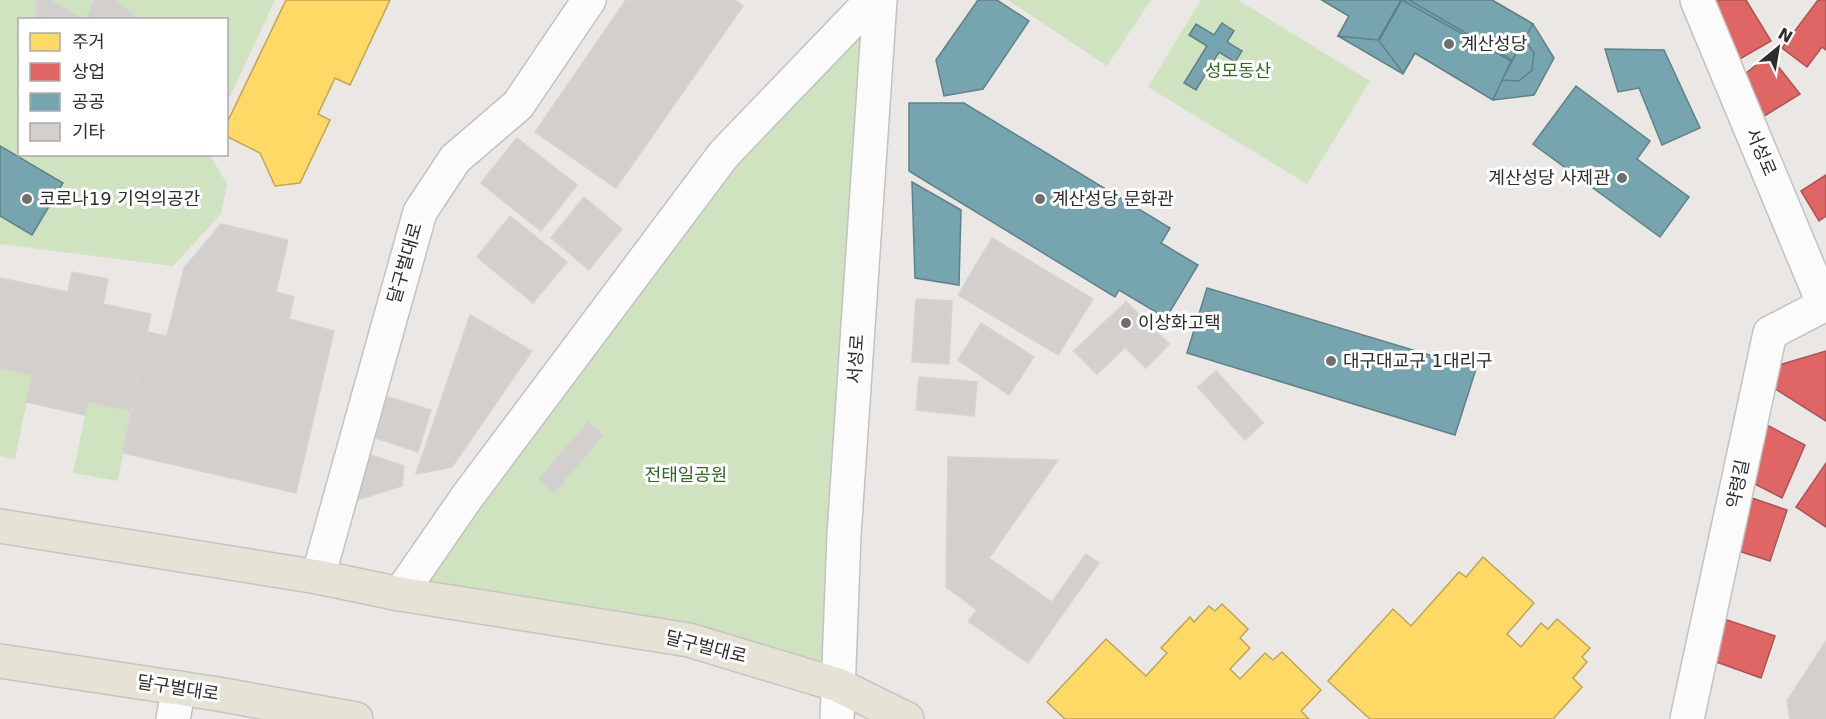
<svg xmlns="http://www.w3.org/2000/svg" width="1826" height="719" font-family="'DejaVu Sans','Noto Sans KR',sans-serif">
<style>
.green{fill:#d0e3c0}
.homes{fill:#ffd966;stroke:#c0a555;stroke-width:1.5}
.shops{fill:#e06666;stroke:#a55;stroke-width:1.5}
.public{fill:#76a5af;stroke:#608188;stroke-width:1.5}
.building{fill:#d2cfcd;stroke:#d5d3d0;stroke-width:1.5}
.lines{fill:none;stroke-linecap:round;stroke-linejoin:round}
.minor-casing{stroke:#c3c2c2;stroke-width:36}
.major-casing{stroke:#c6c4c3;stroke-width:36}
.minor{stroke:#fcfbfb;stroke-width:33}
.major{stroke:#e7e2d6;stroke-width:33}
.poi-dot{fill:#6f6e6d;stroke:#fff;stroke-width:2}
.labels{text-anchor:middle;stroke-width:6;stroke-linejoin:round;paint-order:stroke}
.poi-label{font-size:18px;fill:#2d2d2d;stroke:#fff;text-anchor:start}
.park-label{font-size:18px;fill:#336721;stroke:#fff}
.street-label{font-size:18px;fill:#2d2d2d;stroke:#fff}
</style>
<rect width="100%" height="100%" fill="#eae7e4"/>
<!-- green -->
<g class="green">
<path d="M0 0H275L227 103 226 20H20V154L210 155 227 184 221 214 173 266 0 244Z"/>
<path d="M872 0 838 685 400 594 521 425Z"/>
<path d="M1008 0H1151L1107 66Z"/>
<path d="M1201 0H1238L1370 81 1307 184 1148 87Z"/>
<path d="M0 368 32 375 15 459 0 456Z"/>
<path d="M88 402 131 411 118 481 73 473Z"/>
</g>
<!-- homes -->
<g class="homes">
<path d="M286 0H390L350 85 335 78 318 114 330 120 300 183 275 186 260 153 226 136V125Z"/>
<path d="M1483 557 1534 603 1507 634 1521 647 1541 623 1548 629 1557 619 1590 648 1582 657 1587 662 1573 678 1582 687 1553 719H1370L1328 681 1393 609 1411 626 1459 572 1466 577Z"/>
<path d="M1222 604 1248 629 1240 638 1250 648 1230 669 1240 679 1265 653 1273 660 1282 652 1321 690 1301 711 1309 719H1065L1047 702 1106 639 1146 676 1167 653 1161 648 1190 617 1194 622 1209 606 1215 611Z"/>
</g>
<!-- shops -->
<g class="shops">
<path d="M1712 0H1746L1771 41 1733 63Z"/>
<path d="M1818 0H1826V50L1822 47 1807 67 1782 48Z"/>
<path d="M1769 55 1800 94 1758 120 1741 77Z"/>
<path d="M1826 175V216L1819 221 1801 191Z"/>
<path d="M1826 351V421L1766 383 1776 366Z"/>
<path d="M1763 423 1805 445 1782 498 1751 482Z"/>
<path d="M1826 463V527L1796 507Z"/>
<path d="M1749 497 1787 510 1770 561 1732 549Z"/>
<path d="M1721 618 1775 636 1761 678 1708 659Z"/>
</g>
<!-- public -->
<g class="public">
<path d="M978 0H997L1029 21 983 89 944 96 936 60Z"/>
<path d="M1322 0H1492L1533 24 1554 58 1534 95 1493 100 1415 53 1403 74 1338 36 1349 16Z"/>
<path d="M1322 0H1401L1378 40 1338 36 1349 16Z"/>
<path d="M1402 0 1511 61 1493 100 1415 53 1403 73 1379 41Z"/>
<path d="M1409 0H1492L1533 24 1512 60Z"/>
<path d="M1222 23 1234 31 1227 42 1242 51 1235 62 1219 52 1196 90 1184 83 1207 46 1189 35 1196 24 1214 35Z"/>
<path d="M1524 39 1534 53 1532 70 1519 81 1502 80Z"/>
<path d="M1605 49 1664 50 1700 128 1662 145 1639 88 1618 92Z"/>
<path d="M1576 86 1650 141 1637 159 1689 197 1660 237 1533 144Z"/>
<path d="M909 103H964L1170 228 1161 243 1198 265 1166 318 1119 290 1115 297 909 171Z"/>
<path d="M0 146 63 183 32 235 0 216Z"/>
<path d="M912 182 961 210 959 285 915 278Z"/>
<path d="M1207 288 1476 369 1455 435 1187 353Z"/>
</g>
<!-- building -->
<g class="building">
<path d="M37 0H51L84 20H36Z"/>
<path d="M94 0H115L140 20H86Z"/>
<path d="M626 0H735L743 6 616 188 535 132Z"/>
<path d="M517 138 577 185 541 231 481 183Z"/>
<path d="M584 197 622 229 589 270 551 238Z"/>
<path d="M510 216 567 262 533 303 477 257Z"/>
<path d="M221 224 288 240 276 292 294 297 289 319 334 331 296 493 123 453 147 332 167 336 184 268Z"/>
<path d="M992 238 1093 299 1058 355 958 295Z"/>
<path d="M72 272 108 279 103 304 151 314 131 411 88 402 85 415 26 402 32 375 0 368V278L68 292Z"/>
<path d="M916 299 952 301 949 364 912 362Z"/>
<path d="M1126 302 1169 344 1146 368 1125 347 1097 374 1074 351Z"/>
<path d="M1126 302 1125 324 1092 356 1074 351Z"/>
<path d="M1126 302 1169 344 1152 349 1125 324Z"/>
<path d="M470 315 532 351 452 467 416 474Z"/>
<path d="M981 323 1034 357 1009 395 958 360Z"/>
<path d="M1125 324V347L1097 374 1092 356Z"/>
<path d="M1125 324 1152 349 1146 368 1125 347Z"/>
<path d="M1216 371 1263 423 1245 440 1198 387Z"/>
<path d="M1216 371 1263 423 1249 426 1212 385Z"/>
<path d="M919 377 977 382 974 416 916 410Z"/>
<path d="M1212 385 1249 426 1245 440 1198 387Z"/>
<path d="M385 396 431 410 418 452 373 437Z"/>
<path d="M588 422 603 435 554 493 538 480Z"/>
<path d="M362 452 404 466 402 486 351 502Z"/>
<path d="M948 457 1058 460 989 558 1052 602 1086 554 1099 563 1028 663 968 621 977 610 946 587Z"/>
<path d="M1826 641V719H1790L1787 701Z"/>
</g>
<g class="lines">
<defs>
<g id="minor">
<path d="M1697 0 1824 305"/>
<path d="M318 577 420 212 455 159 518 105 589 0"/>
<path d="M400 594 467 497 724 154 872 0"/>
<path d="M173 719 179 688"/>
<path d="M837 719 844 535 880 0"/>
<path d="M1687 719 1770 333 1826 304"/>
</g>
<g id="major">
<path d="M0 526 318 577 400 594 689 640 838 685 907 719"/>
<path d="M0 661 218 694 356 719"/>
</g>
</defs>
<!-- minor casing -->
<use href="#minor" class="minor-casing"/>
<!-- major casing -->
<use href="#major" class="major-casing"/>
<!-- minor -->
<use href="#minor" class="minor"/>
<!-- major -->
<use href="#major" class="major"/>
</g>
<!-- markers -->
<g class="poi-dot">
<circle cx="1449" cy="44" r="6"/>
<circle cx="1622" cy="178" r="6"/>
<circle cx="27" cy="199" r="6"/>
<circle cx="1040" cy="199" r="6"/>
<circle cx="1126" cy="323" r="6"/>
<circle cx="1331" cy="361" r="6"/>
</g>
<g class="labels">
<!-- poi labels -->
<g class="poi-label">
<text x="1461" y="50">계산성당</text>
<text x="1610" y="184" text-anchor="end">계산성당 사제관</text>
<text x="39" y="205">코로나19 기억의공간</text>
<text x="1052" y="205">계산성당 문화관</text>
<text x="1138" y="329">이상화고택</text>
<text x="1343" y="367">대구대교구 1대리구</text>
</g>
<!-- park labels -->
<g class="park-label">
<text x="1238" y="77">성모동산</text>
<text x="686" y="481">전태일공원</text>
</g>
<!-- street labels -->
<g class="street-label">
<text transform="translate(1761 152) rotate(67)" y="6">서성로</text>
<text transform="translate(405 263) rotate(-74)" y="6">달구벌대로</text>
<text transform="translate(856 359) rotate(-86)" y="6">서성로</text>
<text transform="translate(1738 484) rotate(-78)" y="6">약령길</text>
<text transform="translate(706 647) rotate(14)" y="6">달구벌대로</text>
<text transform="translate(178 688) rotate(9)" y="6">달구벌대로</text>
</g>
</g>
<!-- legend -->
<rect x="18" y="18" width="210" height="138" fill="#ffffff" stroke="#ababab" stroke-width="1.5"/>
<rect x="30" y="33" width="30" height="18" fill="#ffd966" stroke="#ababab" stroke-width="1.5"/>
<text x="72" y="48" font-size="18" fill="#2d2d2d">주거</text>
<rect x="30" y="63" width="30" height="18" fill="#e06666" stroke="#ababab" stroke-width="1.5"/>
<text x="72" y="78" font-size="18" fill="#2d2d2d">상업</text>
<rect x="30" y="93" width="30" height="18" fill="#76a5af" stroke="#ababab" stroke-width="1.5"/>
<text x="72" y="108" font-size="18" fill="#2d2d2d">공공</text>
<rect x="30" y="123" width="30" height="18" fill="#d2cfcd" stroke="#ababab" stroke-width="1.5"/>
<text x="72" y="138" font-size="18" fill="#2d2d2d">기타</text>
<!-- north arrow -->
<g transform="translate(1778 48) rotate(30)" stroke="#ffffff" stroke-width="4.5" paint-order="stroke">
<path d="M0-4.5L10 22L0 15L-10 22Z" fill="#2d2d2d"/>
<text y="-9" font-size="16" font-weight="bold" text-anchor="middle" fill="#2d2d2d">N</text>
</g>
</svg>
